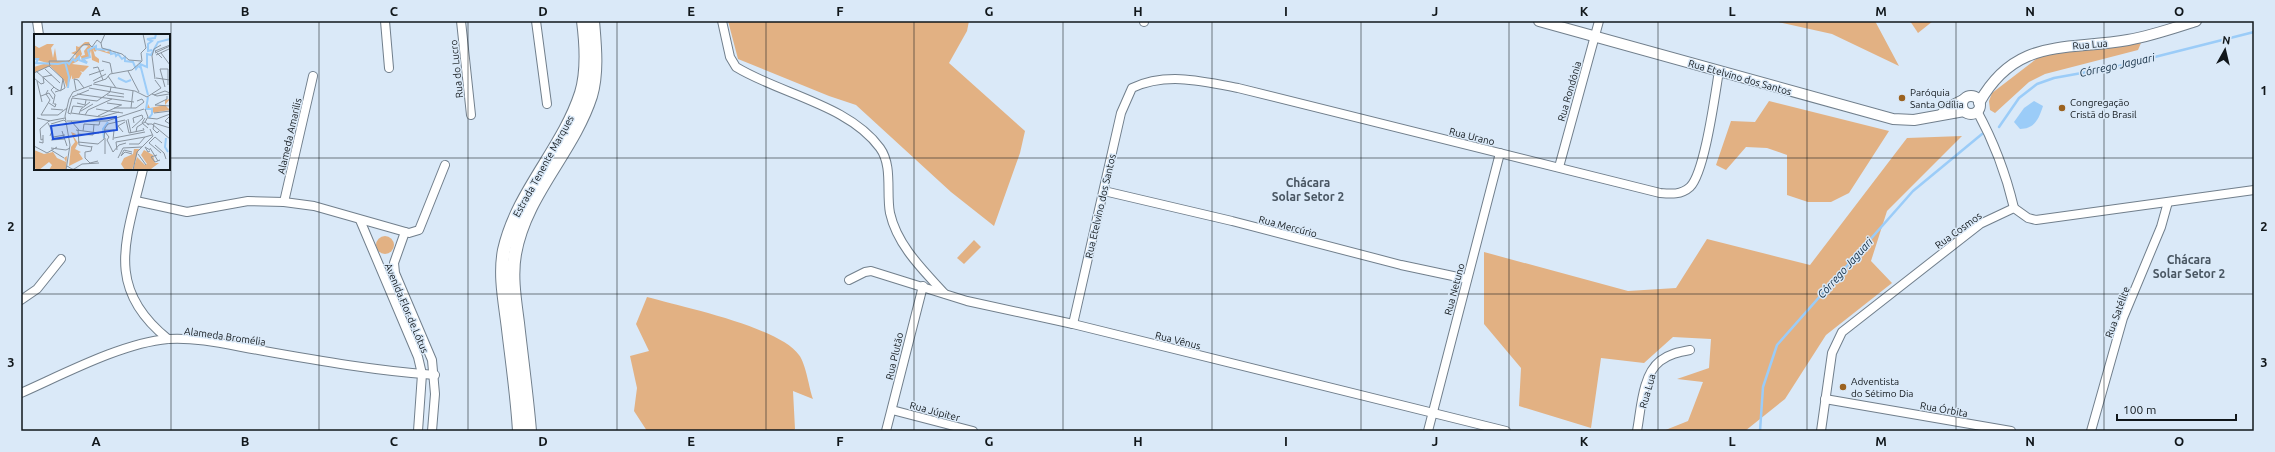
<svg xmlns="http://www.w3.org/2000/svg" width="2275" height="452" font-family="Ubuntu,sans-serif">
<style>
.green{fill:#e2b183}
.water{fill:#9bccf8}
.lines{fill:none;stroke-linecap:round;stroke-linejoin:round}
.stream{stroke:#9bccf8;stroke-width:2.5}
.minor-casing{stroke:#717f8c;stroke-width:10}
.tertiary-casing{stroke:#717f8c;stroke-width:12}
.primary-casing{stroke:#717f8c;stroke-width:14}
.minor{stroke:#fff;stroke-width:8}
.tertiary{stroke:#fff;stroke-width:10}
.primary{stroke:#fff;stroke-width:12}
.grid{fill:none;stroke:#11171b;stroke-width:1;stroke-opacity:0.55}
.poi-dot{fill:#9b6220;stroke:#dae9f8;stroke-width:1.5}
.labels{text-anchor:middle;stroke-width:3;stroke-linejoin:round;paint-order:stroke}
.street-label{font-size:10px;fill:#11171b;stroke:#dae9f8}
.poi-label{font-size:10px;fill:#11171b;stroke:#dae9f8;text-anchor:start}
.water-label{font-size:11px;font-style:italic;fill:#122d43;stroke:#dae9f8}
.quarter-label{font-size:12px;font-weight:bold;fill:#495662;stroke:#dae9f8}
.inset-river{fill:none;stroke:#9bccf8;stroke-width:2}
.inset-road{fill:none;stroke:#8a95a0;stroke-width:1}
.view{fill:#1d4ed8;fill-opacity:0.15;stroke:#1d4ed8;stroke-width:2}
.inset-edge{fill:none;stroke:#11171b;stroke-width:2}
.neatline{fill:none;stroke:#11171b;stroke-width:1.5}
.grid-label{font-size:13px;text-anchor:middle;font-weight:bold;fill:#11171b}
</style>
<rect width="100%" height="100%" fill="#dae9f8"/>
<!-- green -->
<g class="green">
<path d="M728 21H969L967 31 949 63 1025 131 1020 153 994 226 951 192 856 105 829 96 738 59Z"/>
<path d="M1774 21H1875L1899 66 1832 34Z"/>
<path d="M1910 21H1933L1918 33Z"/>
<path d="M2141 43 2138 50 2045 74 2029 82 1995 113 1990 110 1989 101 1992 93 2040 56 2055 52Z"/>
<path d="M1769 101 1889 131 1849 193 1831 202H1808L1787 195V155L1767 148 1746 147 1726 170 1716 165 1731 121 1755 122Z"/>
<path d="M1962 136 1887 211 1871 261 1892 283 1826 335 1785 399 1745 431H1663L1688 421 1703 382 1677 379 1709 368 1711 339 1673 337 1644 363 1601 358 1591 428 1519 406 1521 368 1484 324V252L1628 291 1676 288 1707 239 1810 265 1907 138Z"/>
<circle cx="385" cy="245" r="9"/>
<path d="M974 240 981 247 964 264 957 258Z"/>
<path d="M647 297C683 307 779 327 799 355 806 364 809 388 813 399L793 391 795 429 792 431H647L634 411 637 388 630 356 649 351 636 324Z"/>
</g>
<!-- water -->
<path class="water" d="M2034 101 2043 106C2039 118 2035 129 2020 129L2014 122 2024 108Z"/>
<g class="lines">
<!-- stream -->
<g class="stream">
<path d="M1999 127 2019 98 2037 84 2054 78 2115 67 2254 32"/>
<path d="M1760 431 1763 387 1777 345 1913 191 1982 134"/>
</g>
<defs>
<g id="minor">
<path d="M37 21 39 35"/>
<path d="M385 21 389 68"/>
<path d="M461 21 471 115"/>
<path d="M536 21 547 104"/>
<path d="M722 21 730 57 736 67C780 94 849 105 880 148 893 166 886 193 890 213 897 245 923 270 944 293"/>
<path d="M1144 22V21"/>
<path d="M1977 111C1994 142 2006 174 2014 208"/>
<path d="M1559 167 1599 21"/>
<path d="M143 169C127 238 103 287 168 339"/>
<path d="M1104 191 1232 221 1401 265 1467 279"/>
<path d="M136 201 187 212 248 201 284 202 314 206 409 233 419 230 445 165"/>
<path d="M284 202 313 76"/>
<path d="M360 220 418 357 422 374 418 431"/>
<path d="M405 232 394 263 395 273 432 360 435 394 432 431"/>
<path d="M849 280 865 272 871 271 967 301 1073 324 1506 431"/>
<path d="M21 300 37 289 61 259"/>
<path d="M1073 324 1121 113 1132 88C1166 72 1202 81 1238 88L1660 193C1671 194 1681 195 1690 187 1705 172 1715 94 1719 71"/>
<path d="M21 393C64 374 122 343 168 339 200 337 233 346 264 351 320 361 378 371 435 375"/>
<path d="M1825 399 2011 431"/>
<path d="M892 410 973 431"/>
<path d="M886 431 923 286"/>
<path d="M1428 431 1500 153"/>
<path d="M1637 431C1641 410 1642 375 1660 361 1669 354 1679 352 1690 350"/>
<path d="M1821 431 1832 353 1842 332 1980 224 2014 208 2028 218 2036 220 2254 190"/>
<path d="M2091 431 2123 318 2161 227 2168 202"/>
</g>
<g id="tertiary">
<path d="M1539 21 1893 119 1914 120 1964 111"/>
<circle cx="1971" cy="105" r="9"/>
<path d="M1979 103C2016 37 2065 51 2128 40 2151 36 2174 28 2196 21"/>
<path d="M1942 114 1947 108 1963 100"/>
</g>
<g id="primary">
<path d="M519 431C517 397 512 363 508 329 505 303 499 276 504 250 517 192 563 149 581 93 588 70 586 44 583 21"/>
<path d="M530 431C527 395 522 359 518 323 515 300 511 276 515 254 525 195 573 152 591 96 598 72 595 45 593 21"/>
</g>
</defs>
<!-- minor casing -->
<use href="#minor" class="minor-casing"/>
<!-- tertiary casing -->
<use href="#tertiary" class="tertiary-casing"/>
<!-- primary casing -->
<use href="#primary" class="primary-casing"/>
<!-- minor -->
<use href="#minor" class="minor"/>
<!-- tertiary -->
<use href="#tertiary" class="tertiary"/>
<!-- primary -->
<use href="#primary" class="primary"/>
</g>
<!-- grid -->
<path class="grid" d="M171 21V431M319 21V431M468 21V431M617 21V431M766 21V431M914 21V431M1063 21V431M1212 21V431M1361 21V431M1509 21V431M1658 21V431M1807 21V431M1956 21V431M2104 21V431M21 158H35M169 158H2254M21 294H2254"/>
<!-- markers -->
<g class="poi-dot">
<circle cx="1902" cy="98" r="4"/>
<circle cx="2062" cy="108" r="4"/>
<circle cx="1843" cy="387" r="4"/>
</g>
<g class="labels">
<!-- street labels -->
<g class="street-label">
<text transform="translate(2090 44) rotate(-5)" y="4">Rua Lua</text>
<text transform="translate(456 69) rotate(-96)" y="4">Rua do Lucro</text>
<text transform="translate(1740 77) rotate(16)" y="4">Rua Etelvino dos Santos</text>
<text transform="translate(1569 91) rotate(-74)" y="4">Rua Rondônia</text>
<text transform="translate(289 136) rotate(-77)" y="4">Alameda Amarilis</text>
<text transform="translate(1472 136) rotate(14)" y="4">Rua Urano</text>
<text transform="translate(543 166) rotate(-61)" y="4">Estrada Tenente Marques</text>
<text transform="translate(1100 206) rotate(-77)" y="4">Rua Etelvino dos Santos</text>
<text transform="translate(1288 226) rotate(15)" y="4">Rua Mercúrio</text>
<text transform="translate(1958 230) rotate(-36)" y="4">Rua Cosmos</text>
<text transform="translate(1454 289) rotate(-75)" y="4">Rua Netuno</text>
<text transform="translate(407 308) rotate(67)" y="4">Avenida Flor de Lótus</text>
<text transform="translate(2117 312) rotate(-70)" y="4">Rua Satélite</text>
<text transform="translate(225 336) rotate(8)" y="4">Alameda Bromélia</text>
<text transform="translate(1178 340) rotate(14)" y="4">Rua Vênus</text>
<text transform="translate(894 356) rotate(-77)" y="4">Rua Plutão</text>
<text transform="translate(1647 391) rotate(-74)" y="4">Rua Lua</text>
<text transform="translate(1944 409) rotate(10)" y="4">Rua Órbita</text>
<text transform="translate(935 411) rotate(15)" y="4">Rua Júpiter</text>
</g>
<!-- poi labels -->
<g class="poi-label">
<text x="1910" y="96">Paróquia<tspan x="1910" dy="12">Santa Odília</tspan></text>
<text x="2070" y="106">Congregação<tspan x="2070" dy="12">Cristã do Brasil</tspan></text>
<text x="1851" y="385">Adventista<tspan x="1851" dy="12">do Sétimo Dia</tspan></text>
</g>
<!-- water labels -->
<g class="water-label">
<text transform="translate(2117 65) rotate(-12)" y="4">Córrego Jaguari</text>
<text transform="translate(1845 268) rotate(-48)" y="4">Córrego Jaguari</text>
</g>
<!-- quarter labels -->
<g class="quarter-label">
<text x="1308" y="187">Chácara<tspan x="1308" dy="14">Solar Setor 2</tspan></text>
<text x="2189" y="264">Chácara<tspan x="2189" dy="14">Solar Setor 2</tspan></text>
</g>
</g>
<!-- overview -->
<g transform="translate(34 34)">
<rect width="136" height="136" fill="#dae9f8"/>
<path d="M51 8H55L57 13 54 16 62 12 61 15 70 16 72 18 76 17V20L63 16 61 18 59 15 61 22 65 25V29L58 26 57 16 55 24 49 25 54 28H48L47 22 51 21 50 17 54 12 50 11 46 14 48 20 44 27 38 30 55 32 49 38 46 37 48 39 45 44 38 45V41L33 54 30 46 16 32 0 39V33L13 29 0 25V11L5 14 13 10H20L17 14 19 24 21 14 23 27H32L40 25 39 22 41 25 42 21 37 19 42 17V12L45 13ZM136 65 131 71 136 76 117 79 118 75H113L114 70 116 74 131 71V66ZM37 98 42 100 40 103 44 109 41 115 47 118 45 119 49 125 35 132 37 113 41 108ZM100 115H105L98 136H91L87 130 90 124 99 120ZM0 116 10 120 19 118 23 124 32 128 30 124 33 122 32 135 15 136 18 131 15 128 5 136 0 134ZM110 116 119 121 121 129H125L117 135 99 136 103 123 111 131 113 130 107 121Z" fill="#e2b183"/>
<path class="inset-river" d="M118 16 114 17V10L118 7 113 5 121 4 122 0M0 25H4L2 29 24 30 33 28 35 30 39 25 41 27 45 23V26L53 29 49 25 56 23 54 16 62 12V15L76 16 77 20 81 19 82 22 84 20 88 25 91 23V27L99 28 102 35 104 32 107 34M31 28 35 43 34 54M84 44 92 48 97 46M114 61 106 30 113 33V20L117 21 124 8 136 5M114 63 112 75H118V80L115 84M70 104 69 95 74 88M132 104 131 113 134 118"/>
<path class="inset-road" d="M67 9 68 14 88 20 95 26 107 27M121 19 136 12M127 19 136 31M122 21 135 15M128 24 121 17 136 11M68 27 76 29 78 39M108 27 107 19 112 14 109 0M16 32 15 27H35L49 11 55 10 58 13 63 6 67 9 71 0M59 34 64 33 69 46M11 35 26 49M126 35H134V51M126 35 131 53M2 37 21 54 26 57 31 54M94 37 105 58M0 39 15 32 29 45 31 54M55 41 70 36M74 42 82 54M0 44 7 50 10 49 9 43 18 41M122 44 136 46M121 45 118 22 120 15 127 11M3 47 8 68M59 47 72 40M60 49 72 45 76 40 98 36 108 27M59 50 101 57 113 63M55 54 90 60M42 56 40 45 44 46 50 54M21 58 27 56 29 45M43 60 100 68M118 60 123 62 135 60M73 61 90 63M120 61 131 57 136 59M7 62 15 59 19 65M133 62V65L121 71 136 72M38 63 55 56M113 63 127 54 121 46M38 64 63 67 76 58 77 53M15 69 21 73 22 70H20M43 69 51 71 52 66M73 69 88 71M19 70 21 61 17 56 20 53M80 74H102L110 68 108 65 103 67M97 74 99 57M17 75 29 76M62 75 89 79M111 75 114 83 111 88 115 91M47 77 59 70M37 79 67 83 85 78M37 79 39 72 49 73M120 79 136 77M37 80 34 79 38 64M45 80 47 75 56 68M7 81 16 66 12 60 14 56M7 81H24L33 74M51 81 54 76 78 65M64 82 87 71M136 82 131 87 136 90M3 84 16 87M111 84 108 89 114 94M114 84 123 85 136 80M94 85 97 99M92 86 95 99 110 96 109 94M33 87H73M37 87 45 96M73 87 110 75M14 89 18 97 16 102M100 89 99 84 108 81M17 90 30 86 32 88M113 90H118L136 105M98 94 109 84 108 81M42 96 65 99M44 96 45 111 58 113M70 96H80L79 106M28 97 33 112M49 97 50 90 65 91 66 87M125 97 123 99 119 95 120 89 136 94M71 98 75 103 73 106 79 118 85 111 92 109M89 98 84 92 91 88M102 98 103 93 111 88M44 100 59 101 60 90M19 103 31 101M71 104V120M80 104 111 98M9 105 7 106 6 95 15 87 31 84M17 106 31 105M5 108 9 109V101M44 108 64 110 70 105 71 94 74 90 91 86M95 110H105L111 103 118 101M121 111 130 119 132 125M0 112 13 119 23 113M58 112 57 117 51 118V124L56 129 64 127M17 114 32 116 36 114M116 114 124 127M17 116 30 124M83 116 82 108 111 103M116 116 111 113 114 118 116 117M98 118 90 116 87 122 91 118 98 120M127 119 115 109 121 103 128 109M104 120 112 131M123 121 117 123 121 128 126 126M84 124 89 114 108 113M33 132 38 135 53 136M40 135 48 130 65 129M32 136 36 111 31 82 35 65 39 58 58 51M99 136 103 118 119 102 116 95"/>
<path class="view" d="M82 83 83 96 19 105 17 92Z"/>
<rect width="136" height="136" class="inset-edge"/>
</g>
<!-- border -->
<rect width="2275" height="452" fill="none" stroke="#dae9f8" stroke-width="44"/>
<!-- north arrow -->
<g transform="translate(2225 50) rotate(8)" stroke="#dae9f8" stroke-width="3" paint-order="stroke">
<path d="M0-3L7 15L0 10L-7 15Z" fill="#11171b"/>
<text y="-6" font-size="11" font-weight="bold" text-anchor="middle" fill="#11171b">N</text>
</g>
<!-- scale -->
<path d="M2117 414v6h119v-6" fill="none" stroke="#11171b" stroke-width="2"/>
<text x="2123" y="414" font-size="12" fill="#11171b" stroke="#dae9f8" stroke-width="3" paint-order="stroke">100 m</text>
<rect x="22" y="22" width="2231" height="408" class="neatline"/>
<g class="grid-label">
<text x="96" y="16">A</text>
<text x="245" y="16">B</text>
<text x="394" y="16">C</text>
<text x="543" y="16">D</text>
<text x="691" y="16">E</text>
<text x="840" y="16">F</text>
<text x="989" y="16">G</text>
<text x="1138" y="16">H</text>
<text x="1286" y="16">I</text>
<text x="1435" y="16">J</text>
<text x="1584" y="16">K</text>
<text x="1732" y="16">L</text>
<text x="1881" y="16">M</text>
<text x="2030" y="16">N</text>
<text x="2179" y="16">O</text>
<text x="11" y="95">1</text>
<text x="2264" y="95">1</text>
<text x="11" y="231">2</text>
<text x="2264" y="231">2</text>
<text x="11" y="367">3</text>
<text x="2264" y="367">3</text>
<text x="96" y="446">A</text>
<text x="245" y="446">B</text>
<text x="394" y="446">C</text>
<text x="543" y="446">D</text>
<text x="691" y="446">E</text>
<text x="840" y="446">F</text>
<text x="989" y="446">G</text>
<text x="1138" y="446">H</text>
<text x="1286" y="446">I</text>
<text x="1435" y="446">J</text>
<text x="1584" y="446">K</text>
<text x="1732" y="446">L</text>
<text x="1881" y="446">M</text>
<text x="2030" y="446">N</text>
<text x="2179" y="446">O</text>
</g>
</svg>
